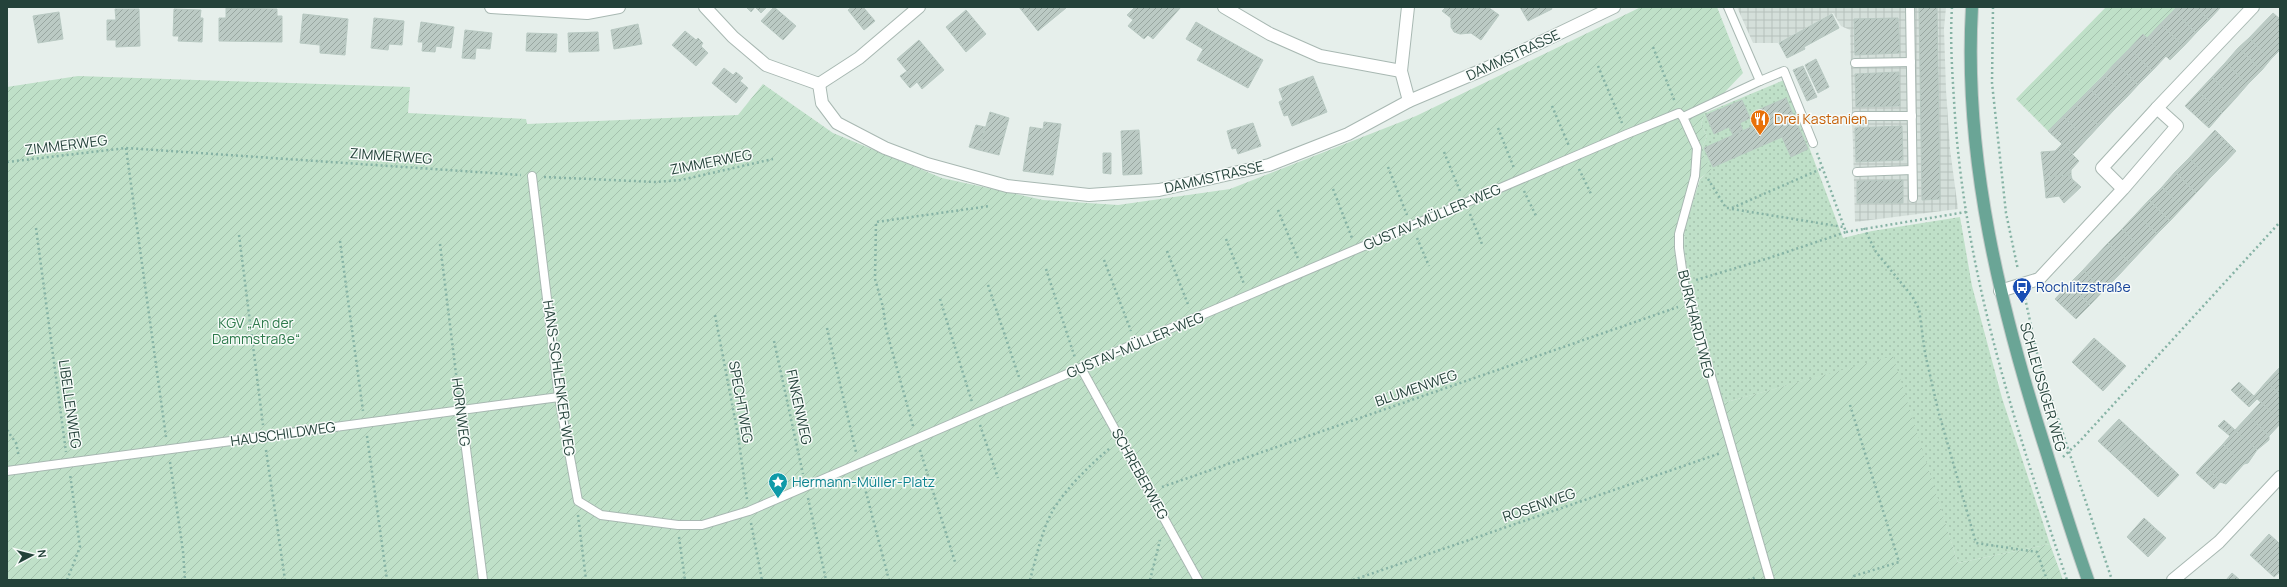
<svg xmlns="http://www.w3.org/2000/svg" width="2287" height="587" font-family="Manrope,sans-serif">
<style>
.industrial{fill:url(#industrial-grid)}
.park{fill:url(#park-dots)}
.garden{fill:url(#garden-furrows)}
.building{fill:url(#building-hatch);stroke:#b8c9c2}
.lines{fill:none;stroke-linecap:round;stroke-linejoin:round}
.service-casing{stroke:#a8b8b2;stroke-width:10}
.minor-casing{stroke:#a8b8b2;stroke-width:14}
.primary-casing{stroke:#c2cac8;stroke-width:14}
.path{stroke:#86b3a5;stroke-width:2.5;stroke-dasharray:2 3;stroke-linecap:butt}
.service{stroke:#fff;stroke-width:8}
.minor{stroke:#fff;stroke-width:12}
.primary{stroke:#6aa596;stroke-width:12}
.labels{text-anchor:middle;stroke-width:3;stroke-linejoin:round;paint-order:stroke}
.street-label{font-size:14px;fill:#24423a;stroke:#f7fbf9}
.food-label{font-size:14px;fill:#c56008;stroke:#f7fbf9;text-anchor:start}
.transit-label{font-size:14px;fill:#164399;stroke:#f7fbf9;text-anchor:start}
.park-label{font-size:14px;fill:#2d7a4b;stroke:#f7fbf9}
.culture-label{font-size:14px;fill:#0d838f;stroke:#f7fbf9;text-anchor:start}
</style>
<defs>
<pattern id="industrial-grid" width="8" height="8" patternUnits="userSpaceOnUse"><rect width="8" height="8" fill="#d4dfda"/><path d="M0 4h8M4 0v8" fill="none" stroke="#b6c1bc"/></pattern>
<pattern id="park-dots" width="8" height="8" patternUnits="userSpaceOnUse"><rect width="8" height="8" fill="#bfe0c8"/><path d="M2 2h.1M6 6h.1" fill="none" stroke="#a4c1ad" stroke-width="1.8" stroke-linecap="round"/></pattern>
<pattern id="garden-furrows" width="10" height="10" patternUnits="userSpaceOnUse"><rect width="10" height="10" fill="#bfe0c8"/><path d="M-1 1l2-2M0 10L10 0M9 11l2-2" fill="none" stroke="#a4c1ad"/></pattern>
<pattern id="building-hatch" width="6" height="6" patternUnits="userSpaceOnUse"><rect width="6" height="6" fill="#bbcac4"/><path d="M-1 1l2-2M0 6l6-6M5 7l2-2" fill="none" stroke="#98a6a0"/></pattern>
</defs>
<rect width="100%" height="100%" fill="#e6efeb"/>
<!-- industrial -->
<path class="industrial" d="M1737 7H1946L1944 29 1946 90 1950 149 1958 209 1855 222 1850 30 1841 26 1833 13 1778 43H1753Z"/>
<!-- park -->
<path class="park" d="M1784 80 1843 238 1872 231 1960 217 1972 286 2002 398 2050 544 1958 563 1892 357 1723 403 1687 268 1684 246 1685 227 1700 179 1710 170 1701 149 1707 137 1701 124 1705 113Z"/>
<!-- garden -->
<g class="garden">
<path d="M1641 7H1717L1743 73 1705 113 1701 124 1707 137 1701 149 1711 170 1699 179 1685 227 1684 246 1687 268 1723 403 1893 356 1958 563 2050 544 2063 580H7V87L78 76 410 87 408 113 526 119 527 124 738 115 763 84 833 133 942 178 1043 200 1118 205 1230 189 1416 116Z"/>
<path d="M2106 7H2177L2147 38 2143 35 2048 131 2016 99Z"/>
</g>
<!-- building -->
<g class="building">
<path d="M746 7H767L761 13 755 7 751 12Z"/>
<path d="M774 7 796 26 783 40 761 21Z"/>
<path d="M852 7H863L875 21 864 30 848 10Z"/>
<path d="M1019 7H1065L1066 8 1038 31Z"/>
<path d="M1132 7H1181L1153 39 1148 35 1144 39 1128 26 1133 20 1127 15 1134 8Z"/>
<path d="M1446 7H1488L1499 15 1481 40 1471 33 1460 34 1454 32 1451 27V18L1442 11Z"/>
<path d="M1520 7H1551L1552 9 1528 21Z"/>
<path d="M1919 7H1937L1940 199 1922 200Z"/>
<path d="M2177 7H2195L2209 20 2196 33 2173 11Z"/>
<path d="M2195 7H2221L2209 20Z"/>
<path d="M226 8 277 9V16H282V42L219 41V18H226Z"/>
<path d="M115 9H139L140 46 116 47V40H107V20H116Z"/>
<path d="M174 9 201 10 200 18H203L202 42 178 41 179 36H173Z"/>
<path d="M966 10 986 34 966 52 946 27Z"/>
<path d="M2173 11 2196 33 2184 46 2160 24Z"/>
<path d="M59 12 63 39 38 43 33 16Z"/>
<path d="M2273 13 2280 19V50L2271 59 2249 38Z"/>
<path d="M303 14 348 19 345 55 320 53V45L300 43Z"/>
<path d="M1832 14 1839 28 1804 47 1805 49 1787 58 1779 43Z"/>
<path d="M374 18 404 21 402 45 389 44 388 50 371 48Z"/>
<path d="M1898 18 1900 53 1855 55 1854 19Z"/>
<path d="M421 22 454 27 451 48 436 46 435 52 422 51 423 42H418Z"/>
<path d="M1196 22 1213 32 1203 49 1186 39Z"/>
<path d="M638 24 642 44 614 49 611 30Z"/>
<path d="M2160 24 2184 46 2170 60 2147 38Z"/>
<path d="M465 30 492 33 490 49 476 48 475 59 462 58Z"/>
<path d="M685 31 696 40 698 38 703 43 701 46 708 53 696 66 672 45Z"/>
<path d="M598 32 599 51 569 52 568 33Z"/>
<path d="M1213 32 1263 60 1248 88 1197 60Z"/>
<path d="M527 33 557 34 556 52 526 51Z"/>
<path d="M2143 34 2166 56 2152 71 2129 49Z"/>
<path d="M2249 38 2271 59 2262 70 2238 48Z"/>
<path d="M919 40 944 70 922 89 917 82 910 88 900 76 907 71 897 59Z"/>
<path d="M2238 48 2262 70 2248 84 2225 63Z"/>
<path d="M2129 49 2152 71 2138 85 2115 63Z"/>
<path d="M1816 59 1829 87 1818 93 1805 65Z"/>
<path d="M2115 63 2138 85 2127 97 2104 75Z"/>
<path d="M2225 63 2248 84 2235 99 2212 77Z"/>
<path d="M1803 66 1817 97 1807 101 1793 70Z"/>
<path d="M724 68 733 75 736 72 743 78 740 81 748 88 736 103 712 83Z"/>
<path d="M1899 72 1900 106 1856 107 1855 74Z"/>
<path d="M2104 75 2127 97 2113 111 2090 89Z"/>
<path d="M1313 76 1327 112 1292 126 1288 115 1284 116 1279 102 1283 100 1279 89Z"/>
<path d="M2212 77 2235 99 2222 113 2198 92Z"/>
<path d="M2090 89 2113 111 2099 126 2075 104Z"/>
<path d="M2198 92 2222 113 2209 128 2185 106Z"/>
<path d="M1786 98 1808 149 1791 157 1782 137 1713 167 1704 148 1758 124 1753 112Z"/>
<path d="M1742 100 1750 118 1740 123 1743 131 1733 135 1729 127 1714 134 1706 115Z"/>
<path d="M2075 104 2099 126 2087 139 2063 116Z"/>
<path d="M990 112 1009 118 999 155 979 150Z"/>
<path d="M2063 116 2087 139 2073 154 2048 131Z"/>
<path d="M1044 122 1061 124 1053 175 1023 171 1030 127 1043 129Z"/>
<path d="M1253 123 1261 146 1238 154 1236 148 1232 149 1227 131Z"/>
<path d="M976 125 985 127 979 150 969 147Z"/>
<path d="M1902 126 1903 160 1856 162 1855 128Z"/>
<path d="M1139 130 1142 174 1123 175 1121 131Z"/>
<path d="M2215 130 2236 151 2223 165 2202 144Z"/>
<path d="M2062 144 2079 161 2071 170V175L2044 177 2041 152 2055 151Z"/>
<path d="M2202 144 2223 165 2210 178 2189 158Z"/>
<path d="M1103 153H1111V174L1103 173Z"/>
<path d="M2189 158 2210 178 2196 193 2175 172Z"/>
<path d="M2175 172 2196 193 2183 207 2162 187Z"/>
<path d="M2071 175 2072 179 2081 187 2064 203 2059 196 2046 198 2044 177Z"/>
<path d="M1903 180V203H1857V181Z"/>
<path d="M2162 187 2183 207 2170 221 2149 200Z"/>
<path d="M2149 200 2170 221 2157 234 2136 214Z"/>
<path d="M2136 214 2157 234 2143 249 2122 229Z"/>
<path d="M2122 229 2143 249 2130 263 2108 243Z"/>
<path d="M2108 243 2130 263 2117 277 2096 256Z"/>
<path d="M2096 256 2117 277 2104 290 2083 270Z"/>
<path d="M2083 270 2104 290 2090 305 2069 284Z"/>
<path d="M2069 284 2090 305 2076 319 2055 299Z"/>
<path d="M2094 338 2110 352 2088 377 2072 362Z"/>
<path d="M2110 352 2126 366 2103 391 2088 377Z"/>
<path d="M2279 368 2280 369V395L2266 382Z"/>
<path d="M2239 382 2257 399 2249 407 2231 390Z"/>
<path d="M2266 382 2280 395V420L2254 396Z"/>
<path d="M2261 402 2280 420V424L2269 436 2248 416Z"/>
<path d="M2248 416 2269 436V440L2257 450 2235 430Z"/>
<path d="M2119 419 2134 433 2113 455 2098 441Z"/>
<path d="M2224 420 2235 430 2230 436 2218 426Z"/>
<path d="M2235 430 2257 450 2248 463 2244 464 2223 444Z"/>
<path d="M2134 433 2149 447 2128 469 2113 455Z"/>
<path d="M2223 444 2244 464 2226 484 2220 482 2204 464Z"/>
<path d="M2149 447 2163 460 2142 482 2128 469Z"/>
<path d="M2163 460 2179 475 2158 497 2142 482Z"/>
<path d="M2204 464 2220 482 2214 489 2196 473Z"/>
<path d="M2144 518 2166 538 2148 557 2127 537Z"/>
<path d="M2269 534 2280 544V572L2274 577 2250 555Z"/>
<path d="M2232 573 2240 580H2226Z"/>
</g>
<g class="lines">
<defs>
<g id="service">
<path d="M1728 7 1760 81 1683 117 1697 148 1695 176 1679 234V248L1684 283 1770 580"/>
<path d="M1910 7 1913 198"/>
<path d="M1855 63 1911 62"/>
<path d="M1760 81 1784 71 1813 143"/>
<path d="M1856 116H1912"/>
<path d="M1857 172 1912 170"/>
<path d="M532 176 559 397 578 501 601 515 678 525H702L749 511 1081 368 1136 343 1627 134 1679 113 1683 117"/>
<path d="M1081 368 1198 580"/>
<path d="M461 410 483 580"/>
<path d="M7 471 559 397"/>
</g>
<g id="minor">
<path d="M491 7 587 13 619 7"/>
<path d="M705 7 733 37 766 65 819 84"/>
<path d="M1224 7 1270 34 1320 56 1401 71"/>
<path d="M1408 7 1401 71 1409 101"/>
<path d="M819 84 822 103 837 123 885 148 927 164 1007 186 1089 195 1159 190 1269 165 1348 134 1409 101 1487 68 1614 7"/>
<path d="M819 84 859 58 919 7"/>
<path d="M2157 108 2253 7"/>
<path d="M2000 291 2039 279 2123 189 2177 126 2157 108 2102 168 2123 189"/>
<path d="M2173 580 2219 542 2280 477"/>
</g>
<path id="primary" d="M1972 7C1963 159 2001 310 2047 454 2060 496 2073 538 2088 580"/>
</defs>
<!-- service casing -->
<use href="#service" class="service-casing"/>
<!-- minor casing -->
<use href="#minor" class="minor-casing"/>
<!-- primary casing -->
<use href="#primary" class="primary-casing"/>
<!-- path -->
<g class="path">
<path d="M1952 7C1950 38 1952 69 1954 100 1963 268 2014 422 2067 580"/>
<path d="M1993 7 1992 83 2006 213 2018 270"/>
<path d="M1653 47 1675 102"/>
<path d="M1598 66 1622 123"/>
<path d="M1552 106 1569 146"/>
<path d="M1498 128 1514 168"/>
<path d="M126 148 166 437"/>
<path d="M1444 152 1460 191"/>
<path d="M7 162 126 148 521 175"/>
<path d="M1388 167 1407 215"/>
<path d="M1579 169 1592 196"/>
<path d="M544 177 656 182 681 180 773 159"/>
<path d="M1708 179 1726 208H1732L1823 168"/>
<path d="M1333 189 1352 238"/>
<path d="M1524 191 1537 218"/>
<path d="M1732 209 1843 227"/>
<path d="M1278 210 1299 261"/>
<path d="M1470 214 1482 244"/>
<path d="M36 228 66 452"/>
<path d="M1864 228 1876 252 1912 296 1919 309 1925 353 1938 410 1976 543 2037 552 2047 580"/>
<path d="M1846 232 1966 212"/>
<path d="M239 235 263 425"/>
<path d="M1417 238 1429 266"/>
<path d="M1226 239 1244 284"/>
<path d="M340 241 363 411"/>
<path d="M440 244 459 398"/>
<path d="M1167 251 1189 307"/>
<path d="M1104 260 1131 331"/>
<path d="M1046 269 1075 358"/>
<path d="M1696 280 1769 258 1846 232 1817 153"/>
<path d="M988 285 1020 380"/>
<path d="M2025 298 2039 362 2112 580"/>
<path d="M940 299 972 402"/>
<path d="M715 315 738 435 747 499"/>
<path d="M827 328 856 452"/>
<path d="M774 341 803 474"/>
<path d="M1850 405 1899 562 1854 576 1855 580"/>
<path d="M980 425 998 478"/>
<path d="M913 426 886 329 883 307 875 279 876 222 990 206"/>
<path d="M7 430 16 443 19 457"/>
<path d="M367 436 387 580"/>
<path d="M266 450 285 580"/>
<path d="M920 450 955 562"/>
<path d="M2063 457 2080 441 2280 222"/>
<path d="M170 462 183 551 185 580"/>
<path d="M862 477 889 580"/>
<path d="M1162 487 1678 307"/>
<path d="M808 498 826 580"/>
<path d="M578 515 586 580"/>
<path d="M751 523 762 580"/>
<path d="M679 537 685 580"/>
<path d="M67 580 80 547 70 474"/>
<path d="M1030 580C1036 558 1041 533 1052 512 1064 490 1091 464 1110 448"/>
<path d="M1150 580 1160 540"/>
<path d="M1353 580 1721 453"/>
<path d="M1748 580 1757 577"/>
</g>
<!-- service -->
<use href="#service" class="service"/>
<!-- minor -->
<use href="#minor" class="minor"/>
<!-- primary -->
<use href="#primary" class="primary"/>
</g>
<!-- icons -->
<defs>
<symbol id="restaurant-pin" viewBox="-11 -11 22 30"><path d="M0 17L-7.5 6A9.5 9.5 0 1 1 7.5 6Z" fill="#e8710a" stroke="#f7fbf9"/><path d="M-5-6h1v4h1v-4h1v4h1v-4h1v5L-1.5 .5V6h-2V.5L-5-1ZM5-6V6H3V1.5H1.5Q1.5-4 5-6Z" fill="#fff"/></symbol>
<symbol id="bus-pin" viewBox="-11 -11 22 30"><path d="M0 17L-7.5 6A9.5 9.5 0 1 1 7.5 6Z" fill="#1a4fb4" stroke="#f7fbf9"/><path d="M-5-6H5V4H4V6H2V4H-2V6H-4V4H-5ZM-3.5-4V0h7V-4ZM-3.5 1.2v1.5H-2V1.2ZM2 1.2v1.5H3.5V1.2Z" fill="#fff"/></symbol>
<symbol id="sight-pin" viewBox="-11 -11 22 30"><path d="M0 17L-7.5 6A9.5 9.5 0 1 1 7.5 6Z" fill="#0f9aa8" stroke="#f7fbf9"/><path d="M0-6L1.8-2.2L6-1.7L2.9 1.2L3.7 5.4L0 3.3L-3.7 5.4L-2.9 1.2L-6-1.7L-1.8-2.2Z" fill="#fff"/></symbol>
</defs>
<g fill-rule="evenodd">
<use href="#restaurant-pin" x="1749" y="108" width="22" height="30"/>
<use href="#bus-pin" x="2011" y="276" width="22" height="30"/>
<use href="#sight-pin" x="767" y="471" width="22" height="30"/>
</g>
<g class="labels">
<!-- street labels -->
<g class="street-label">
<text transform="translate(1513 55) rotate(-25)" y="5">DAMMSTRASSE</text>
<text transform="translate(66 145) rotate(-7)" y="5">ZIMMERWEG</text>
<text transform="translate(391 156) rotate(4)" y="5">ZIMMERWEG</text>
<text transform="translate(711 162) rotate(-11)" y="5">ZIMMERWEG</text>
<text transform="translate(1214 177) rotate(-13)" y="5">DAMMSTRASSE</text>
<text transform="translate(1432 217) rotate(-23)" y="5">GUSTAV-MÜLLER-WEG</text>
<text transform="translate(1696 324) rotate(76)" y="5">BURKHARDTWEG</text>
<text transform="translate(1135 345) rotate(-23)" y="5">GUSTAV-MÜLLER-WEG</text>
<text transform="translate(559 378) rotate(82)" y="5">HANS-SCHLENKER-WEG</text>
<text transform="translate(2043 387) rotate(74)" y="5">SCHLEUSSIGER WEG</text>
<text transform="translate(1416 388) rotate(-19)" y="5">BLUMENWEG</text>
<text transform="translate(741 402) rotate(80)" y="5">SPECHTWEG</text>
<text transform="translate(70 404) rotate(82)" y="5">LIBELLENWEG</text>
<text transform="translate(799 407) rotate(78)" y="5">FINKENWEG</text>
<text transform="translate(461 412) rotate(83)" y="5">HORNWEG</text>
<text transform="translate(283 434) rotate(-8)" y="5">HAUSCHILDWEG</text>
<text transform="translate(1140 474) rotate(61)" y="5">SCHREBERWEG</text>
<text transform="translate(1539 505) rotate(-19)" y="5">ROSENWEG</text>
</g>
<!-- food labels -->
<g class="food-label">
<text x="1774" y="124">Drei Kastanien</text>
</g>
<!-- transit labels -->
<g class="transit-label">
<text x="2036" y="292">Rochlitzstraße</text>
</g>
<!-- park labels -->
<g class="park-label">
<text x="256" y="328">KGV „An der<tspan x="256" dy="16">Dammstraße“</tspan></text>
</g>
<!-- culture labels -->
<g class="culture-label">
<text x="792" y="487">Hermann-Müller-Platz</text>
</g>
</g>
<!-- border -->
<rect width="2287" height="587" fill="none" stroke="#24423a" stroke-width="16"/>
<!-- north arrow -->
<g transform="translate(32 555) rotate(83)" stroke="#f7fbf9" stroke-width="3" paint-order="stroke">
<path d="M0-3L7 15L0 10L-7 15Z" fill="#24423a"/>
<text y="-6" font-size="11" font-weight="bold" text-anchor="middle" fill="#24423a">N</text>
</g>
</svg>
